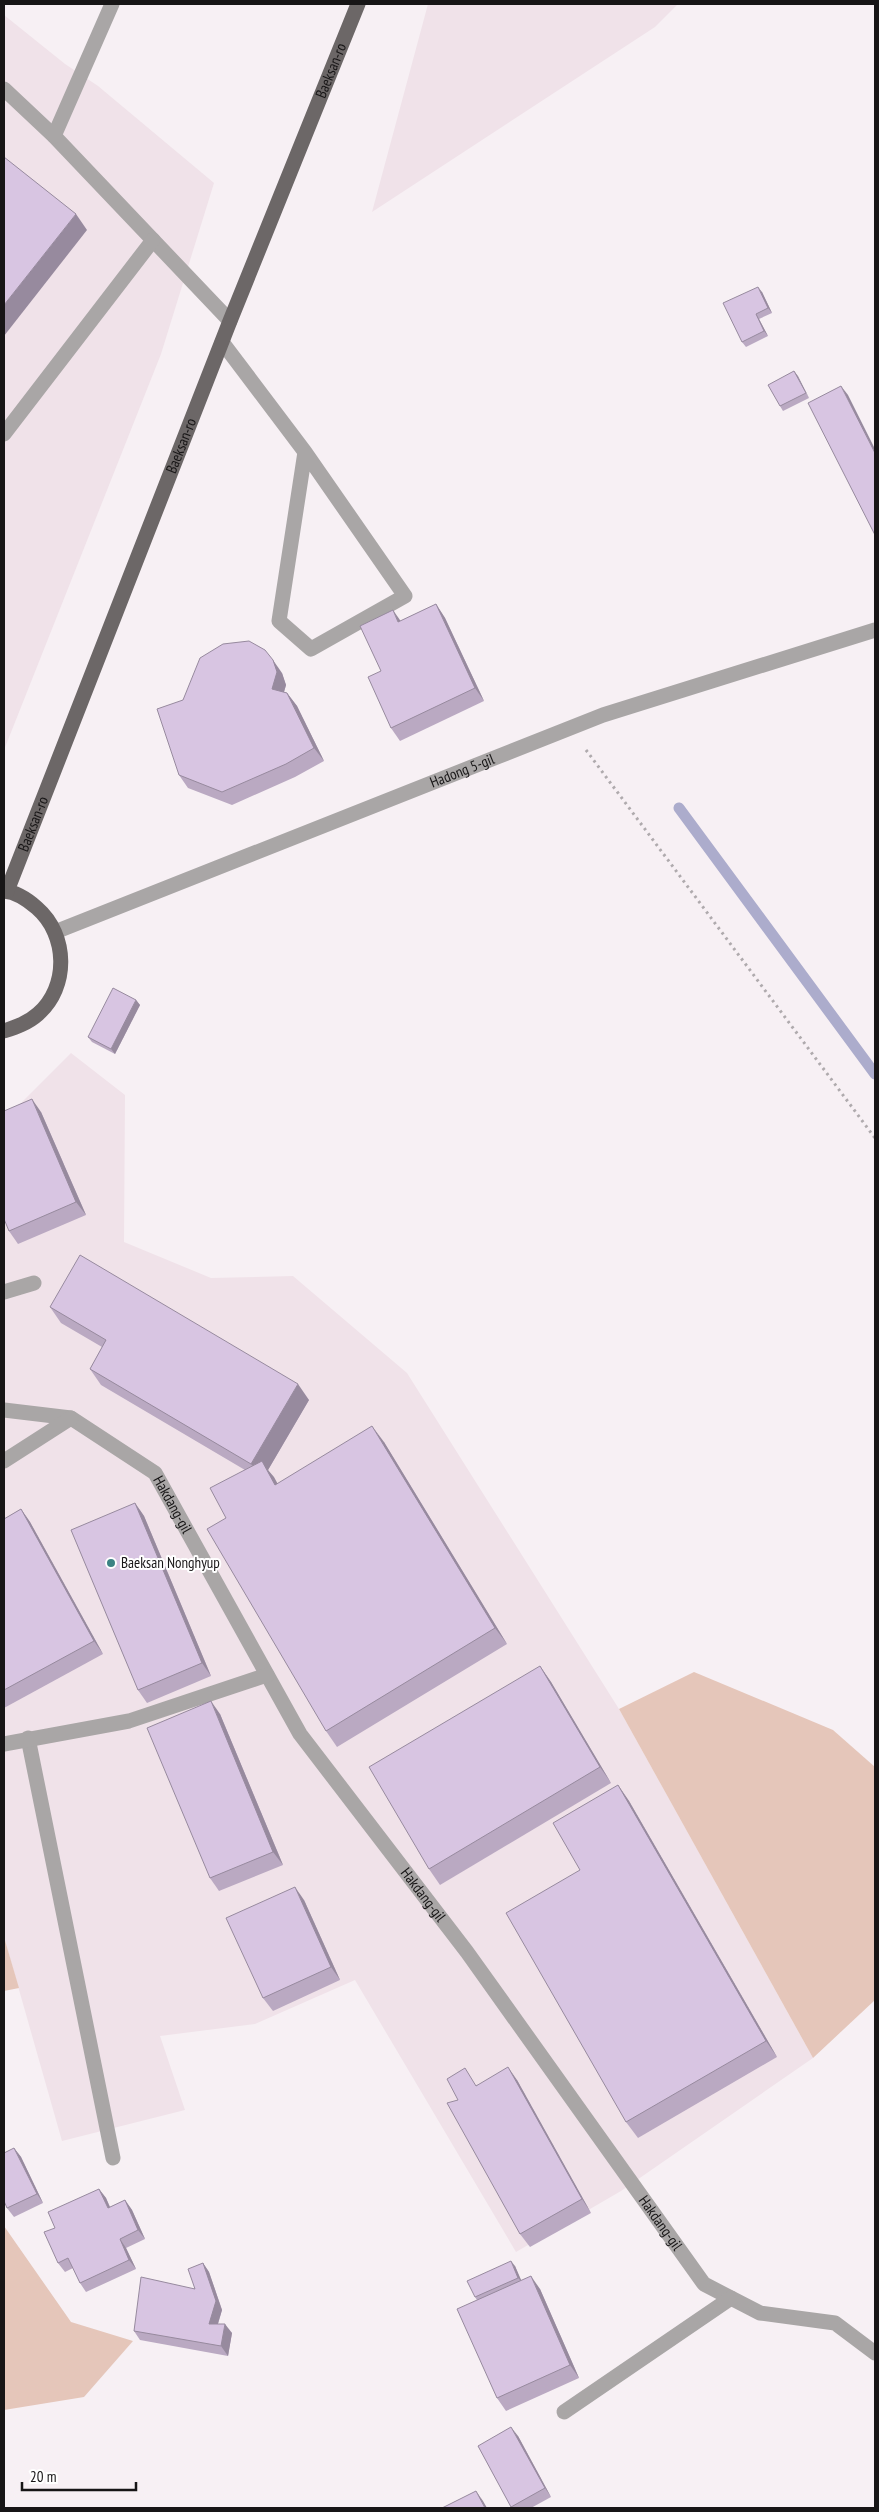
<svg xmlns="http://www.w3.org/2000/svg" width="879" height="2512" font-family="'PT Sans Narrow',sans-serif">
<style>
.built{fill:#f0e2e9}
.green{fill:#e5c6ba}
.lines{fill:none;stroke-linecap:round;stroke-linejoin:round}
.stream{stroke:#acaccc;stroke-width:11}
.path{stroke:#afaaad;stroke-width:3;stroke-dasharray:2.5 4;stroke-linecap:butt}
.minor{stroke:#a9a6a6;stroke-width:15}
.major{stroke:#6c6767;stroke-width:15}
.wall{fill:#baa9c2}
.shaded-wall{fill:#978a9e}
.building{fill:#d8c5e2;stroke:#978a9e}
.poi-dot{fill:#3b8384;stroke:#fff;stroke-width:2}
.labels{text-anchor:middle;stroke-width:4;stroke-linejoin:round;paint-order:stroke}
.street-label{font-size:15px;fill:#171516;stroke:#fff}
.poi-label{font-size:15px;fill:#171516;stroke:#fff;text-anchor:start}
</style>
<rect width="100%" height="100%" fill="#f7f0f4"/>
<!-- built -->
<g class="built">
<path d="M428 4H678L655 27 372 212Z"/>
<path d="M4 15 65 64 98 86 214 183 161 354 4 750Z"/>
<path d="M71 1053 125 1095 124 1242 211 1278 293 1276 407 1373 619 1709 813 2058 621 2191 516 2252 355 1980 255 2024 160 2036 185 2110 62 2141 4 1937V1120Z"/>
</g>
<!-- green -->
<g class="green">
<path d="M694 1672 833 1730 875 1767V2000L813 2058 619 1709Z"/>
<path d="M4 1937 19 1988 4 1991Z"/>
<path d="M4 2226 71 2322 133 2341 84 2397 4 2410Z"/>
</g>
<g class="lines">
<!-- stream -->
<path class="stream" d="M679 808 875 1074"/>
<!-- path -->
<path class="path" d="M586 750 875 1138"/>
<!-- minor -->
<g class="minor">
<path d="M4 89 54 136 230 321"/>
<path d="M54 136 112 4"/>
<path d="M222 342 305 452 279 621 311 649 405 596 305 452"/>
<path d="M4 434 153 240"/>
<path id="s1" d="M55 932 603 715 875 630"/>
<path d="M4 1292 34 1283"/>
<path id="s2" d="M4 1410 71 1418 155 1473 300 1734 467 1952 704 2284 760 2313 835 2323 875 2353"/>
<path d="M4 1461 71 1418"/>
<path d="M28 1738 113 2158"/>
<path d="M4 1744 129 1721 267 1675"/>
<path d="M564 2412 731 2298"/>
</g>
<!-- major -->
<g class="major">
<path d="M4 891C16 892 28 900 37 908 68 935 69 987 38 1014 28 1023 16 1027 4 1031"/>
<path id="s3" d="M7 891 230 321 358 4"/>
</g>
</g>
<!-- wall -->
<g class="wall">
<path d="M762 292 772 313 759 319 768 336 746 347 742 342Z"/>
<path d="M794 371 809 398 783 411 780 406Z"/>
<path d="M436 604 445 618 484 701 400 741 391 728 381 671 401 621Z"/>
<path d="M282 673 286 685 284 692 287 693 297 706 324 761 295 777 232 805 188 788 179 775 183 700Z"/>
<path d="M136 1000 140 1005 115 1054 92 1042 88 1037Z"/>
<path d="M41 1112 86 1215 18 1244 9 1231Z"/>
<path d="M50 1307 309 1400 268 1470 277 1484 384 1442 507 1644 337 1747 326 1731 226 1518 245 1470 101 1385 90 1369 102 1347 61 1323Z"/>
<path d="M135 1503 144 1516 211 1676 147 1703 138 1690Z"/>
<path d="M21 1509 30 1522 103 1654 4 1708V1519Z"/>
<path d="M540 1666 551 1682 611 1783 440 1885 429 1869Z"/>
<path d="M220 1714 283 1865 219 1891 210 1878Z"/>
<path d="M618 1785 629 1801 777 2057 638 2138 626 2122 580 1870Z"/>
<path d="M304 1900 340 1980 273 2011 263 1998Z"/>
<path d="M517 2080 591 2213 530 2247 520 2234 458 2100 476 2085Z"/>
<path d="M14 2148 21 2157 43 2203 14 2217 7 2208Z"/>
<path d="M99 2189 106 2198 110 2207 125 2200 132 2210 145 2239 126 2248 136 2269 86 2292 80 2283 73 2268 65 2272 58 2263 55 2228Z"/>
<path d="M203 2263 209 2272 222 2310 218 2324 232 2333 228 2356 140 2340 134 2331 195 2289Z"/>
<path d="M515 2266 521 2281 540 2289 579 2378 506 2411 497 2398 477 2300 475 2297Z"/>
<path d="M518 2436 551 2497 531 2508H512L478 2446Z"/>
</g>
<!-- shaded-wall -->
<g class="shaded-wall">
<path d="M76 214 87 230 4 336V305Z"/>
<path d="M758 287 762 292 772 313 768 308Z"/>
<path d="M756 314 759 319 768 336 764 331Z"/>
<path d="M794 371 798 376 809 398 806 393Z"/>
<path d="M841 386 848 395 875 449V453Z"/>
<path d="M436 604 445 618 484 701 475 688Z"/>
<path d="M393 610 402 623 398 622Z"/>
<path d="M273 660 282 673 286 685 281 702 272 689Z"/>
<path d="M287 693 297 706 324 761 314 748Z"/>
<path d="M136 1000 140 1005 115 1054 111 1049Z"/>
<path d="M32 1099 41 1112 86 1215 76 1202Z"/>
<path d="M298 1384 309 1400 268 1470 274 1477 287 1501 262 1480 251 1464Z"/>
<path d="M372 1426 384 1442 507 1644 495 1628Z"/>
<path d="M135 1503 144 1516 211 1676 202 1663Z"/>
<path d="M21 1509 30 1522 103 1654 94 1641Z"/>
<path d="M540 1666 551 1682 611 1783 600 1767Z"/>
<path d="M211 1701 220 1714 283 1865 273 1852Z"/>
<path d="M618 1785 629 1801 777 2057 766 2041Z"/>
<path d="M295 1887 304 1900 340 1980 331 1967Z"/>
<path d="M508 2067 517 2080 591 2213 582 2199Z"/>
<path d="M14 2148 21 2157 43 2203 37 2194Z"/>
<path d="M99 2189 106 2198 114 2217 108 2208Z"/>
<path d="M125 2200 132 2210 145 2239 138 2230Z"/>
<path d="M120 2239 126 2248 136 2269 129 2260Z"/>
<path d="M511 2261 515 2266 522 2282 518 2278Z"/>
<path d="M203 2263 209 2272 222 2310 215 2333 209 2324Z"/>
<path d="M531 2276 540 2289 579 2378 570 2365Z"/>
<path d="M225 2324 232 2333 228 2356 221 2346Z"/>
<path d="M511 2427 518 2436 551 2497 545 2488Z"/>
<path d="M476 2491 483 2501 487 2508H485Z"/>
</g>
<!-- building -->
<g class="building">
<path d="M4 157 76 214 4 305Z"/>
<path d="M758 287 768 308 756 314 764 331 742 342 723 303Z"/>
<path d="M794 371 806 393 780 406 768 385Z"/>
<path d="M841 386 875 453V535L808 403Z"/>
<path d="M436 604 475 688 391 728 368 677 381 671 360 626 393 610 398 622Z"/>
<path d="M249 641 265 650 273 660 277 672 272 689 287 693 314 748 286 764 222 792 179 775 157 709 183 700 200 658 223 644Z"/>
<path d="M113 988 136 1000 111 1049 88 1037Z"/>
<path d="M32 1099 76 1202 9 1231 4 1219V1111Z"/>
<path d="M80 1255 298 1384 251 1464 90 1369 106 1340 50 1307Z"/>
<path d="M372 1426 495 1628 326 1731 207 1529 226 1518 210 1488 262 1461 275 1485Z"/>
<path d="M135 1503 202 1663 138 1690 71 1530Z"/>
<path d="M21 1509 94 1641 4 1690V1519Z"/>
<path d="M540 1666 600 1767 429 1869 369 1767Z"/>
<path d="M211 1701 273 1852 210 1878 147 1728Z"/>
<path d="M618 1785 766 2041 626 2122 506 1913 580 1870 553 1823Z"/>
<path d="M295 1887 331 1967 263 1998 226 1918Z"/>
<path d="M508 2067 582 2199 520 2234 447 2103 458 2100 447 2079 465 2068 476 2086Z"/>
<path d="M14 2148 37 2194 7 2208 4 2201V2153Z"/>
<path d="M99 2189 108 2208 125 2200 138 2230 120 2239 129 2260 80 2283 68 2258 58 2263 44 2232 55 2228 48 2212Z"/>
<path d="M511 2261 518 2278 475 2297 467 2281Z"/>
<path d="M203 2263 216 2301 209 2324H225L221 2346 134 2331 141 2277 195 2289 188 2269Z"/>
<path d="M531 2276 570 2365 497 2398 457 2309Z"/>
<path d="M511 2427 545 2488 511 2507 478 2446Z"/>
<path d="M476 2491 485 2508H442Z"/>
</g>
<!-- markers -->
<circle class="poi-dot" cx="111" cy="1563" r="5"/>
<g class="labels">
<!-- street labels -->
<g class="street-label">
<text dy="5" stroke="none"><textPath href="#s3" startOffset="882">Baeksan-ro</textPath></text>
<text dy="5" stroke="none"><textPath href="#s3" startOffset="478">Baeksan-ro</textPath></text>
<text dy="5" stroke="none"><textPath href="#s1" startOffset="438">Hadong 5-gil</textPath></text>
<text dy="5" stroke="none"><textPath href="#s3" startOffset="72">Baeksan-ro</textPath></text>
<text dy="5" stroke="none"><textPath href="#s2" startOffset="204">Hakdang-gil</textPath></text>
<text dy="5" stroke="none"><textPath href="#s2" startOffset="669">Hakdang-gil</textPath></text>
<text dy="5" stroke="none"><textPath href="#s2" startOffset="1074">Hakdang-gil</textPath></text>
</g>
<!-- poi labels -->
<g class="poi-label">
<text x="121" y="1568">Baeksan Nonghyup</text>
</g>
</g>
<!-- border -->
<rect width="879" height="2512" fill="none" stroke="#171516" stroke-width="10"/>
<!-- scale -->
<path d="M22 2482v8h114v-8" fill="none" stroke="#171516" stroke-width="2.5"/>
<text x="30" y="2482" font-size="15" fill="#171516" stroke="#ffffff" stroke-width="4" paint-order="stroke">20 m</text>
</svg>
